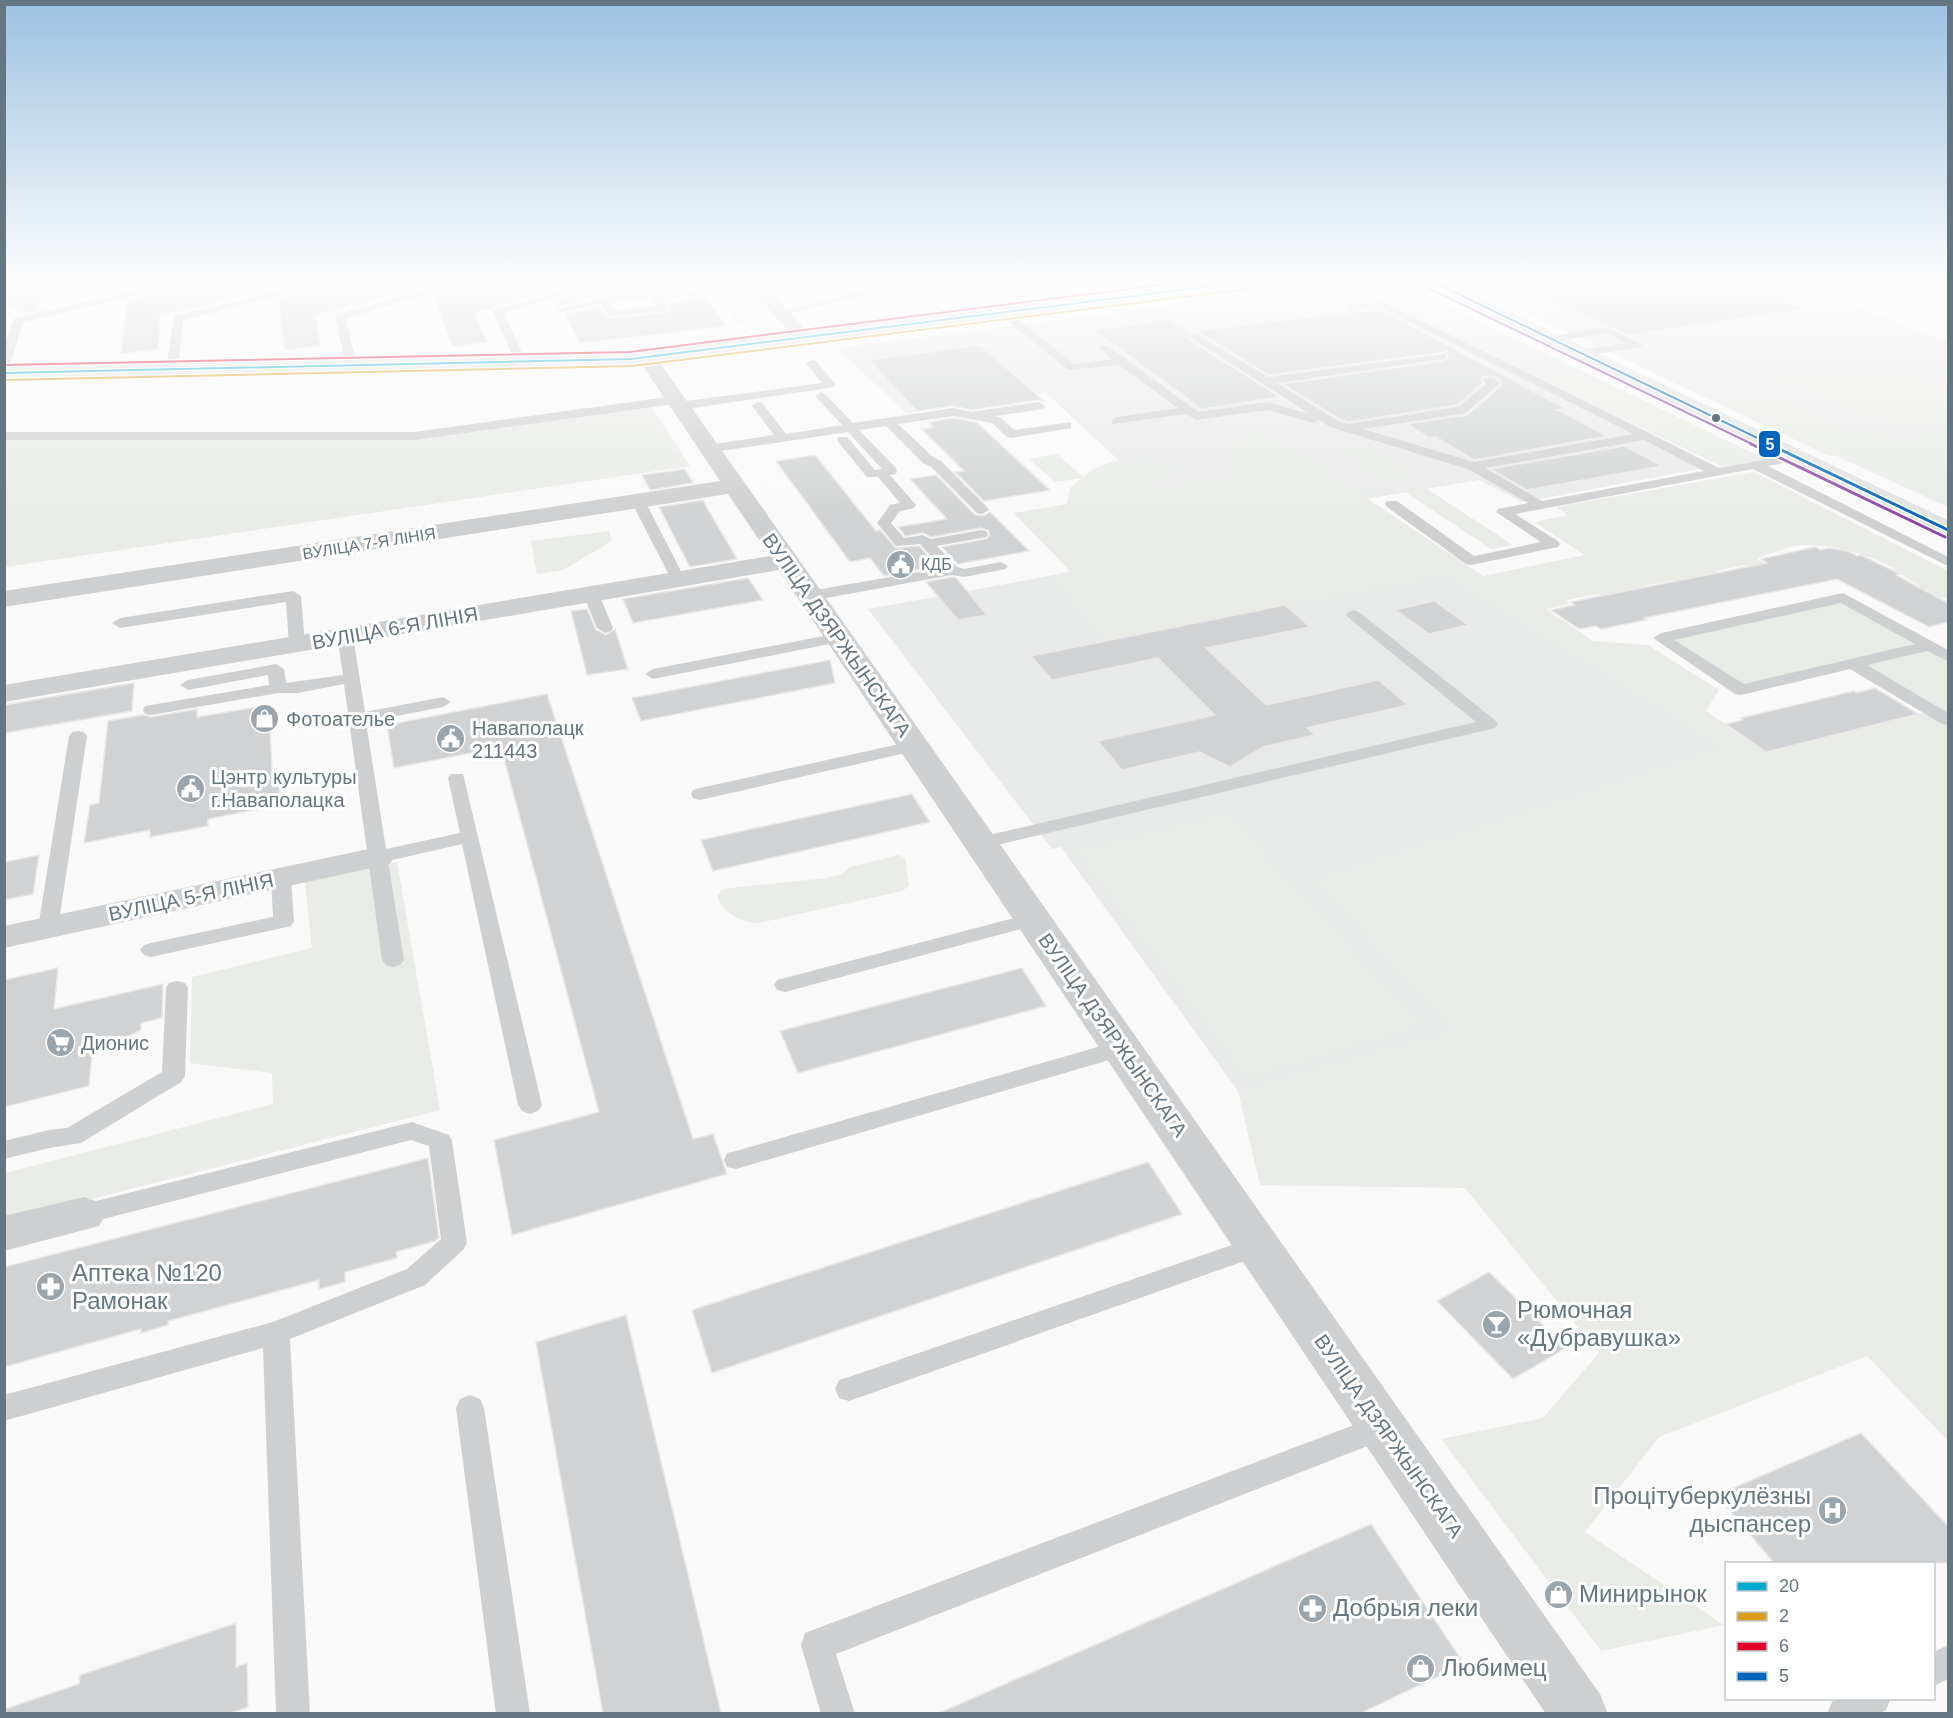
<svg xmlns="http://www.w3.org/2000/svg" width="1953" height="1718" font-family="Helvetica,sans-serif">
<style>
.built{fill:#e8e9e9}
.green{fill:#e8ebe6}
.building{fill:#d0d2d3;stroke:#e8e8e8;stroke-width:1.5}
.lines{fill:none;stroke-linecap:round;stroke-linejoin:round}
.secondary-casing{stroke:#d5d6d7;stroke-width:1}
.lane{fill:#cecfd0;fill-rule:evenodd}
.street{fill:#cecfd0;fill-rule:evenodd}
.secondary{fill:#e1e2e2;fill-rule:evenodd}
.bus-1-casing{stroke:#fff;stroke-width:4.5}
.bus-2-casing{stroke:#fff;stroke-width:4.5}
.bus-3-casing{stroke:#fff;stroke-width:4.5}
.bus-4-far1-casing{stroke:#fff;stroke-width:4.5}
.bus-4-casing{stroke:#fff;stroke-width:6}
.bus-5-far1-casing{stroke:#fff;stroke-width:4.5}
.bus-5-casing{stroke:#fff;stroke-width:6}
.bus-1{stroke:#00a9ce;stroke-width:2}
.bus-2{stroke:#da9c1a;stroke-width:2}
.bus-3{stroke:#e4002b;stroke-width:2}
.bus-4-far1{stroke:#0065bd;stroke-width:2}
.bus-4{stroke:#0065bd;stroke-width:3}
.bus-5-far1{stroke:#8e44ad;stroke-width:2}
.bus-5{stroke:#8e44ad;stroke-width:3}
.bus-dot{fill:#657683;stroke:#fff;stroke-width:2}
.labels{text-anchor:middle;stroke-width:6;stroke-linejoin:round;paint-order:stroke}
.far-street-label{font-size:16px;fill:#657683;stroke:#fff}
.far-poi-label{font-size:16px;fill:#657683;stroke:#fff;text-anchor:start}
.street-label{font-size:20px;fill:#657683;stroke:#fff}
.poi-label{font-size:20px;fill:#657683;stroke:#fff;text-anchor:start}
.near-poi-label{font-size:24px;fill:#657683;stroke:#fff;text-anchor:start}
.line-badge{stroke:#fff;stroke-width:2}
.badge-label{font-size:16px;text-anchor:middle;font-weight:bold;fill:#fff}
</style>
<rect width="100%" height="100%" fill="#f9f9f9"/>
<!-- built -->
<g class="built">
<path d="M1457 280H1784L1948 342V434L1829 456Z"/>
<path d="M1368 281 1539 376 1715 466 1522 502 1479 480 1330 505 1720 744V749L1317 881 1453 1031 1238 1091 1061 847 1052 849 868 609 1071 572 1014 513 1151 490 1046 393 906 413 837 348Z"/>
</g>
<!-- green -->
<g class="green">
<path d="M622 280H727L733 287 681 293 655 290 639 292 631 283Z"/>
<path d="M1408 287 1765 459 1722 467 1391 305C1393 297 1401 290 1408 287Z"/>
<path d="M743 297 762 320 736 323 719 300Z"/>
<path d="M1738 321 1769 323 1801 328 1948 386V427L1913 426 1866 419 1690 347 1683 338C1694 321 1720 323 1738 321Z"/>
<path d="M1764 391 1862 432 1901 437 1948 430V507L1714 400Z"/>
<path d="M651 406 690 466 5 567 4 440 413 439Z"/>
<path d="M1253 422 1483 576 1585 555 1534 522 1568 515 1556 507 1754 472 1948 571V600L1942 597 1937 598 1916 587 1920 586 1894 570 1896 569C1866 553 1836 545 1804 545 1788 545 1773 554 1756 558L1767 565 1750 569 1744 565 1716 571 1720 574 1678 583 1674 580 1643 586 1646 589 1604 597 1598 594 1566 600 1569 604 1546 609 1593 641 1648 645 1719 690 1706 711 1766 752 1932 711 1853 664 1741 690 1661 638 1843 598 1948 656V1441L1867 1356 1659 1437 1585 1532 1724 1625 1601 1651 1441 1439 1543 1418 1599 1353 1465 1188 1260 1185 1238 1091 1452 1031 1317 881 1720 749V744L1445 576 1105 641 1050 576 1071 571 1014 513 1066 505 1070 488 1081 478 1055 482 1029 459 1057 454 1083 477C1111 453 1149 459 1183 463L1153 490 1206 480H1231L1223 457Z"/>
<path d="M1367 445 1416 476 1385 482 1336 451Z"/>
<path d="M1427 489 1513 545 1491 549 1405 492Z"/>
<path d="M609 531 612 541 563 570 537 574 531 541Z"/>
<path d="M1228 814 1422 1026 1246 1079 1076 850Z"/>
<path d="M899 855 905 858 909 886 902 891 759 923C741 923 723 913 717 896L722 890 730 888 827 878 842 874 850 867Z"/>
<path d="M397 862 440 1110 5 1221V1173L273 1104 272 1073 190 1063 192 977 312 948 305 882Z"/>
</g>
<!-- building -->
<g class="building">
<path d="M4 280H46L37 310 23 313 4 304Z"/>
<path d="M129 280H169L128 289Z"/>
<path d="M184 280H266L267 290 160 316 158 349 121 354 127 300 183 287Z"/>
<path d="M275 280H416L417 289 315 315 321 345 285 350 278 299 298 294 300 289 292 285 277 289Z"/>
<path d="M455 280H590L474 313 487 342 453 347 432 295 464 285 463 282Z"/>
<path d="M617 280H692L693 289 664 292 647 290 604 295 560 306 557 300Z"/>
<path d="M1602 280H1808L1809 295 1782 299 1807 309 1627 335 1525 290Z"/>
<path d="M705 297 727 326 580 343 565 314 600 306 607 316 612 318 663 313 670 309 667 302Z"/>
<path d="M1382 310 1566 409 1558 410 1607 436 1474 460 1436 437 1429 438 1407 424 1467 415 1502 385 1501 381 1494 376H1483L1481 380 1483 383 1457 405 1348 422 1339 419 1283 384 1442 361 1448 359 1447 352 1268 375 1197 331 1349 312Z"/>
<path d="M1170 320 1189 332H1192L1188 335 1190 340 1280 397 1202 409 1094 330Z"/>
<path d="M980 345 1045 402 1039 400 971 410 954 406 917 411 869 360Z"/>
<path d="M954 418 976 422 1050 490 984 501 955 472 964 471 922 429 933 427 928 422Z"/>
<path d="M1625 446 1662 466 1527 490 1491 469Z"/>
<path d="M815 455 876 531 880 530 896 548 919 546 938 566 884 576 870 558 850 562 776 461Z"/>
<path d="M685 469 693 483 650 490 642 475Z"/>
<path d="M936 475 975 515 983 516 990 512 1029 551 958 564 942 547 986 539 990 535 988 530 981 528 931 537 923 533 905 536 898 527 947 519 910 479Z"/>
<path d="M703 500 711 515 737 559 690 567 659 507Z"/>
<path d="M1815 547 1821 550 1829 548 1848 551 1857 556 1861 555 1900 574 1896 575 1948 603V622L1929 627 1837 579 1644 618 1646 620 1601 629 1596 626 1579 629 1551 610 1575 605 1571 602 1767 563 1761 559Z"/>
<path d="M952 577 956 578 987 615 958 620 926 582Z"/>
<path d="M748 578 763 600 633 623 623 599Z"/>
<path d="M1434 601 1468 625 1429 634 1396 610Z"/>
<path d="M1285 605 1310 627 1206 648 1266 705 1378 680 1408 705 1307 728 1315 735 1263 747 1230 767 1199 752 1122 770 1098 741 1215 715 1158 658 1052 680 1031 656Z"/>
<path d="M587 609 596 630 606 635 615 629 628 669 587 675 571 611Z"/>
<path d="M830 660 835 683 641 721 632 698Z"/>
<path d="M134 683 132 711 4 733V705Z"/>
<path d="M1875 688 1918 714 1766 752 1726 724 1743 720 1741 718 1854 691 1856 693Z"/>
<path d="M547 694 693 1139 713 1134 727 1174 512 1235 494 1140 599 1112 501 747 394 768 387 725Z"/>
<path d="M269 705 272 772 279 771 280 805 208 819V826L150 837V830L84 843 90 805 99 803 108 721 143 715 151 717 197 709V717Z"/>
<path d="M912 794 930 822 713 871 701 840Z"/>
<path d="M39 855 33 894 4 900V862Z"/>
<path d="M58 968 54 1009 163 984 162 1018 141 1023V1030L92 1055 89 1086 4 1107V980Z"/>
<path d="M1022 968 1046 1006 798 1073 780 1031Z"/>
<path d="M428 1158 439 1238 435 1241 396 1252 397 1258 345 1272V1282L319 1289V1280L168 1321V1325L141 1333V1329L4 1367V1267Z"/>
<path d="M1148 1162 1182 1214 712 1373 692 1310Z"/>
<path d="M1489 1272 1566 1348 1513 1379 1437 1301Z"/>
<path d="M626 1315 721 1713H603L536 1342Z"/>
<path d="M1861 1433 1948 1526V1563H1774L1717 1495Z"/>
<path d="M1371 1524 1464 1664 1361 1713H939Z"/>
<path d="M236 1623V1667L247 1663 248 1707 231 1713H6L5 1709 79 1684 80 1675Z"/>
</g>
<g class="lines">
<defs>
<g id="secondary">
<path d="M1222 280H1270L1262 285 631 365 4 379V367L631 353Z"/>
<path d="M1421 280H1442L1948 521V537L1940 535 1423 284Z"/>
</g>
</defs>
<!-- secondary casing -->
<use href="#secondary" class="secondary-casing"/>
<!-- lane -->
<g class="lane">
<path d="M179 280 182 281V285L23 322 10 365 4 368V346L14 318Z"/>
<path d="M599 280H615L504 313 526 362 520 365 516 364 493 311 494 309Z"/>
<path d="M899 280H920L940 287 966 280H982L939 293 910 283 781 316 776 313Z"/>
<path d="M454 282 462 284 346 318 356 364 350 367 346 366 335 316 336 314Z"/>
<path d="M756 284 759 285V289L663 300 668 308 663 311 613 316 609 315 601 304 561 312 556 309 604 297 647 292 664 294ZM647 298 652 299 656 306 616 310 611 302Z"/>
<path d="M293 287 298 290 297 292 183 320 178 368 172 371 166 368 174 316Z"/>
<path d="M1384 302 1719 468 1798 453 1803 454 1804 457 1803 460 1768 466 1948 557V566L1753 469 1515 514 1558 541 1560 544 1558 547 1471 565 1466 564 1387 507 1385 504 1387 501H1397L1474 556 1541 542 1496 512 1498 509 1528 503 1468 469 1330 427 1319 420 1314 423 1267 410 1196 420 1186 414 1113 424 1111 421 1117 417 1178 408 1119 365 1068 370 998 313 1007 311 1074 364 1112 359 1099 348 1100 346H1108L1198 412 1267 402 1310 414 1191 338 1190 336 1195 333 1268 377 1446 354V358L1442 359 1277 383 1338 421 1348 424 1458 407 1487 383 1483 380 1485 378H1493L1500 383 1498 385 1466 413 1363 429 1474 462 1633 434 1382 308 1349 310 1344 307 1349 304ZM1644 440 1704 471 1542 501 1485 468Z"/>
<path d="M1606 327 1643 345 1638 348 1581 356 1577 355V351L1626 343 1605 333 1552 342 1547 339 1552 336Z"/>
<path d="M812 360 816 361 836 385 834 387 679 410 675 409V404L415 440H4V432H415L675 396 679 398V402L822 383 806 363Z"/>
<path d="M821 392 825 394 853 423 954 408 971 412 1039 402 1045 406 1043 409 995 416 1000 417 1014 430 1071 422V428L1011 438 1007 437 992 423 954 416 898 424 933 457 941 461 987 507 989 510 982 514 977 513 931 467 923 463 886 426 859 430 896 468 897 471 896 474 890 475 916 505 914 508 900 511 891 523 904 538 923 535 931 539 981 530 986 531 988 534 986 537 937 546 957 567 964 569 1001 562 1008 566 1006 569 964 577 952 575 810 601 805 599 802 596 805 593 810 591 942 568 920 544 896 546 877 523 890 505 900 503 878 477H867L839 443 837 440 839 437H847L875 470 882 469 848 432 708 453 702 449 708 445 774 435 752 406 758 402 762 403 786 434 842 425 815 396Z"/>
<path d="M638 497 645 501 685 579 683 582H673L671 579 631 501Z"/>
<path d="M591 589 599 594 613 628 611 631 605 633 597 628 583 594Z"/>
<path d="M293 591 301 596 305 644 297 649 289 644 286 602 120 628 112 623 120 618Z"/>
<path d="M1843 593 1948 650V661L1927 651 1867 665 1948 713V725L1942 724 1850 669 1741 695 1735 694 1653 638 1661 633ZM1841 603 1915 644 1744 684 1674 640Z"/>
<path d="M1354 610 1359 612 1495 720 1498 724 1495 728 980 849 973 847 970 843 973 839 980 837 1476 722 1349 618 1346 615 1349 612Z"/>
<path d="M345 631 353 636 365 712 443 697 451 702 443 707 366 722 386 849 460 833 448 778 451 774H463L542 1105 538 1111 530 1114 522 1111 518 1105 462 844 388 861 404 960 400 965 393 967 386 965 382 960 344 684 298 693H278L151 715 145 714 143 710 145 706 151 705 269 685 268 675 188 690 180 685 188 680 276 664 284 669 286 683 343 675 337 636Z"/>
<path d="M839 633 845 635 847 638 845 641 653 679 645 674 653 669Z"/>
<path d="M78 731 84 732 87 736 58 928 55 933 48 935 41 933 38 928 69 736 72 732Z"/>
<path d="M913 741 919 742 922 746 919 750 700 800 693 798 691 794 693 790 700 788Z"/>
<path d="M281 872 288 874 291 878 294 921 291 926 151 957 144 955 140 950 144 945 151 943 273 917 271 878 274 874Z"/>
<path d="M1033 913 1040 914 1043 919 1040 924 785 992 777 990 774 985 777 980Z"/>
<path d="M177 981 185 983 188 988 185 1076 181 1082 81 1143 49 1148 4 1159V1141L49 1130 67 1128 162 1072 166 988 169 983Z"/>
<path d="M1122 1040 1130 1042 1133 1048 1130 1054 736 1169 727 1167 724 1160 727 1153 736 1151Z"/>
<path d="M412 1122 449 1135 452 1141 467 1243 463 1250 425 1285 290 1339 310 1714H276L263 1348 4 1421V1395L273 1322 407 1269 441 1239 429 1146 411 1140 84 1224 75 1221 71 1214 75 1207 84 1204Z"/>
<path d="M1258 1236 1267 1239 1271 1246 1267 1253 849 1401 839 1398 835 1389 839 1380 849 1377Z"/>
<path d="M470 1395 480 1399 484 1408 530 1714H496L456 1408 460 1399Z"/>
<path d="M1383 1414 1393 1418 1398 1427 1393 1436 836 1654 855 1714H821L801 1645 805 1633Z"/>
<path d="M1948 1645V1679L1934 1686V1652Z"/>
<path d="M1839 1698H1891L1886 1710 1879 1714H1827L1832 1702Z"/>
</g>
<!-- street -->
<g class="street">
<path d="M743 280H760L810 334 813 338 810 342H798Z"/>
<path d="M646 351 653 353 1600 1694 1608 1714H1546L779 570 4 702V685L770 556 728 494 4 607V591L720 481 637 357 639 353Z"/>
<path d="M378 847 390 850 394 857 390 864 4 948V926Z"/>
<path d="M84 1197 99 1202 106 1214 99 1226 4 1251V1216Z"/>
</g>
<!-- secondary -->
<use href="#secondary" class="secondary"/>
<defs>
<path id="bus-1" d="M4 373 631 359 1262 280"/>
<path id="bus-2" d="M4 380 632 366 1263 287"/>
<path id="bus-3" d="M4 365 630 352 1201 280"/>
<path id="bus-4-far1" d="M1429 280 1772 445"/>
<path id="bus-4" d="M1769 444 1948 530"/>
<path id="bus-5-far1" d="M1426 287 1754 445"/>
<path id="bus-5" d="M1751 444 1945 537"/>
</defs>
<!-- bus-1 casing -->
<use href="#bus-1" class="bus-1-casing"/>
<!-- bus-2 casing -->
<use href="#bus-2" class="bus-2-casing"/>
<!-- bus-3 casing -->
<use href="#bus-3" class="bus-3-casing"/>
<!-- bus-4-far1 casing -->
<use href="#bus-4-far1" class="bus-4-far1-casing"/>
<!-- bus-4 casing -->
<use href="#bus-4" class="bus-4-casing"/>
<!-- bus-5-far1 casing -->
<use href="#bus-5-far1" class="bus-5-far1-casing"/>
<!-- bus-5 casing -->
<use href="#bus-5" class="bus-5-casing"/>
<!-- bus-1 -->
<use href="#bus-1" class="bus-1"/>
<!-- bus-2 -->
<use href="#bus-2" class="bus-2"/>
<!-- bus-3 -->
<use href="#bus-3" class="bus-3"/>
<!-- bus-4-far1 -->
<use href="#bus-4-far1" class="bus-4-far1"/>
<!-- bus-4 -->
<use href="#bus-4" class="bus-4"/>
<!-- bus-5-far1 -->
<use href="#bus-5-far1" class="bus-5-far1"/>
<!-- bus-5 -->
<use href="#bus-5" class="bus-5"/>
</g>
<!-- sky -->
<linearGradient id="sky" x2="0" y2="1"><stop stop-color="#9dc2e2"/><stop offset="0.54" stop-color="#fcfcfc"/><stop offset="1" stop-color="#fcfcfc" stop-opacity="0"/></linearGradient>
<rect width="1953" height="521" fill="url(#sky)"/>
<!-- icons -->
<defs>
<symbol id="civic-disc" viewBox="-11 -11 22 22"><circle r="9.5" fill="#99a4ac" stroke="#fff"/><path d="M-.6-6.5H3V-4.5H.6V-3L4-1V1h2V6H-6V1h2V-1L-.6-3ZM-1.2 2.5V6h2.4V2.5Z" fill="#fff"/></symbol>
<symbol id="shop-disc" viewBox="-11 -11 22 22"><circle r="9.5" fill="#99a4ac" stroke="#fff"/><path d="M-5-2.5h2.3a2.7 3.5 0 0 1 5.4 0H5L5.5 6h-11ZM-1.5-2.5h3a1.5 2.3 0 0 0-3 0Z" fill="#fff"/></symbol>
<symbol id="supermarket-disc" viewBox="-11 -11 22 22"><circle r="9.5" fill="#99a4ac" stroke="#fff"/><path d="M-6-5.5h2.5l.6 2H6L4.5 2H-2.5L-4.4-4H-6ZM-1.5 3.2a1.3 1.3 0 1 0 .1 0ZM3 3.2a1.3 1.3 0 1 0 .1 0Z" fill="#fff"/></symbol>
<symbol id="pharmacy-disc" viewBox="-11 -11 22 22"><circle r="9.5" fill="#99a4ac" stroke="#fff"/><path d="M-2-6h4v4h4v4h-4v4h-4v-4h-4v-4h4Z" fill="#fff"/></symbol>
<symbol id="bar-disc" viewBox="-11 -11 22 22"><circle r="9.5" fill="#99a4ac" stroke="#fff"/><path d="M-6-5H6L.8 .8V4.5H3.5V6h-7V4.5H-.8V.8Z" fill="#fff"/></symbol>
<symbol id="hospital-disc" viewBox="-11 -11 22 22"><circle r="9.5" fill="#99a4ac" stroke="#fff"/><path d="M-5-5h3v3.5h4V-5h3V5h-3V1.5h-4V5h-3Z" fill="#fff"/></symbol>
</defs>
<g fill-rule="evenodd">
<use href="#civic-disc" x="884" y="548" width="33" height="33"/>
<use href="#shop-disc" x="248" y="702" width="33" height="33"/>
<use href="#civic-disc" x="434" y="722" width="33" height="33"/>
<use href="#civic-disc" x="174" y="772" width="33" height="33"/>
<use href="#supermarket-disc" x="44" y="1026" width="33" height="33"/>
<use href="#pharmacy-disc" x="34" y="1270" width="33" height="33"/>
<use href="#bar-disc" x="1480" y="1308" width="33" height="33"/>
<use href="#hospital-disc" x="1816" y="1494" width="33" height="33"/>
<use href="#shop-disc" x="1542" y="1578" width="33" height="33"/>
<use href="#pharmacy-disc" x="1296" y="1592" width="33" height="33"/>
<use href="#shop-disc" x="1404" y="1652" width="33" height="33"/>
</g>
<!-- markers -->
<circle class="bus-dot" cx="1716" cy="418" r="5"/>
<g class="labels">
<!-- far-street labels -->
<g class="far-street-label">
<text transform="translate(369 543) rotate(-9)" y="6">ВУЛІЦА 7-Я ЛІНІЯ</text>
</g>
<!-- far-poi labels -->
<g class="far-poi-label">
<text x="921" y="570">КДБ</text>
</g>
<!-- street labels -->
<g class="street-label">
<text transform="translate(395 628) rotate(-10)" y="7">ВУЛІЦА 6-Я ЛІНІЯ</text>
<text transform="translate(837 635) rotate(55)" y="7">ВУЛІЦА ДЗЯРЖЫНСКАГА</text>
<text transform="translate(191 897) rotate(-12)" y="7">ВУЛІЦА 5-Я ЛІНІЯ</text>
<text transform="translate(1113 1035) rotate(55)" y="7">ВУЛІЦА ДЗЯРЖЫНСКАГА</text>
<text transform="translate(1389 1436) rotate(55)" y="7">ВУЛІЦА ДЗЯРЖЫНСКАГА</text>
</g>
<!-- poi labels -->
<g class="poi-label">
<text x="286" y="726">Фотоателье</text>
<text x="472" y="735">Наваполацк<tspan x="472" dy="23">211443</tspan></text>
<text x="211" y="784">Цэнтр культуры<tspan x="211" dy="23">г.Наваполацка</tspan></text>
<text x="81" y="1050">Дионис</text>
</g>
<!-- near-poi labels -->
<g class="near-poi-label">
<text x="72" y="1281">Аптека №120<tspan x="72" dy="28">Рамонак</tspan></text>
<text x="1517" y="1318">Рюмочная<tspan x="1517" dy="28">«Дубравушка»</tspan></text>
<text x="1811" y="1504" text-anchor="end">Процітуберкулёзны<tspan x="1811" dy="28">дыспансер</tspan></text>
<text x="1579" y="1602">Минирынок</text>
<text x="1333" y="1616">Добрыя леки</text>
<text x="1442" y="1676">Любимец</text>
</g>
</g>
<rect class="line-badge" x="1758" y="430" width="23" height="28" rx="6" fill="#0065bd"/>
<g class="badge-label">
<text x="1770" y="450">5</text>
</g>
<!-- border -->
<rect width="1953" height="1718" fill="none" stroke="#657683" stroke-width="12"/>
<!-- legend -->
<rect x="1725" y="1562" width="210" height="138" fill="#ffffff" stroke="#c1c8cd" stroke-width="1.5"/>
<rect x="1737" y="1582" width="30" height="9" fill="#00a9ce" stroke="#c1c8cd" stroke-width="1.5"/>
<text x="1779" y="1592" font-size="18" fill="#657683">20</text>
<rect x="1737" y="1612" width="30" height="9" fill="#da9c1a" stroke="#c1c8cd" stroke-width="1.5"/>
<text x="1779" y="1622" font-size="18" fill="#657683">2</text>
<rect x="1737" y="1642" width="30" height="9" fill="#e4002b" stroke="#c1c8cd" stroke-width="1.5"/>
<text x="1779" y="1652" font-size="18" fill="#657683">6</text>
<rect x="1737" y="1672" width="30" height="9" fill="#0065bd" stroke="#c1c8cd" stroke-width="1.5"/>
<text x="1779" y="1682" font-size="18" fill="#657683">5</text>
</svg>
